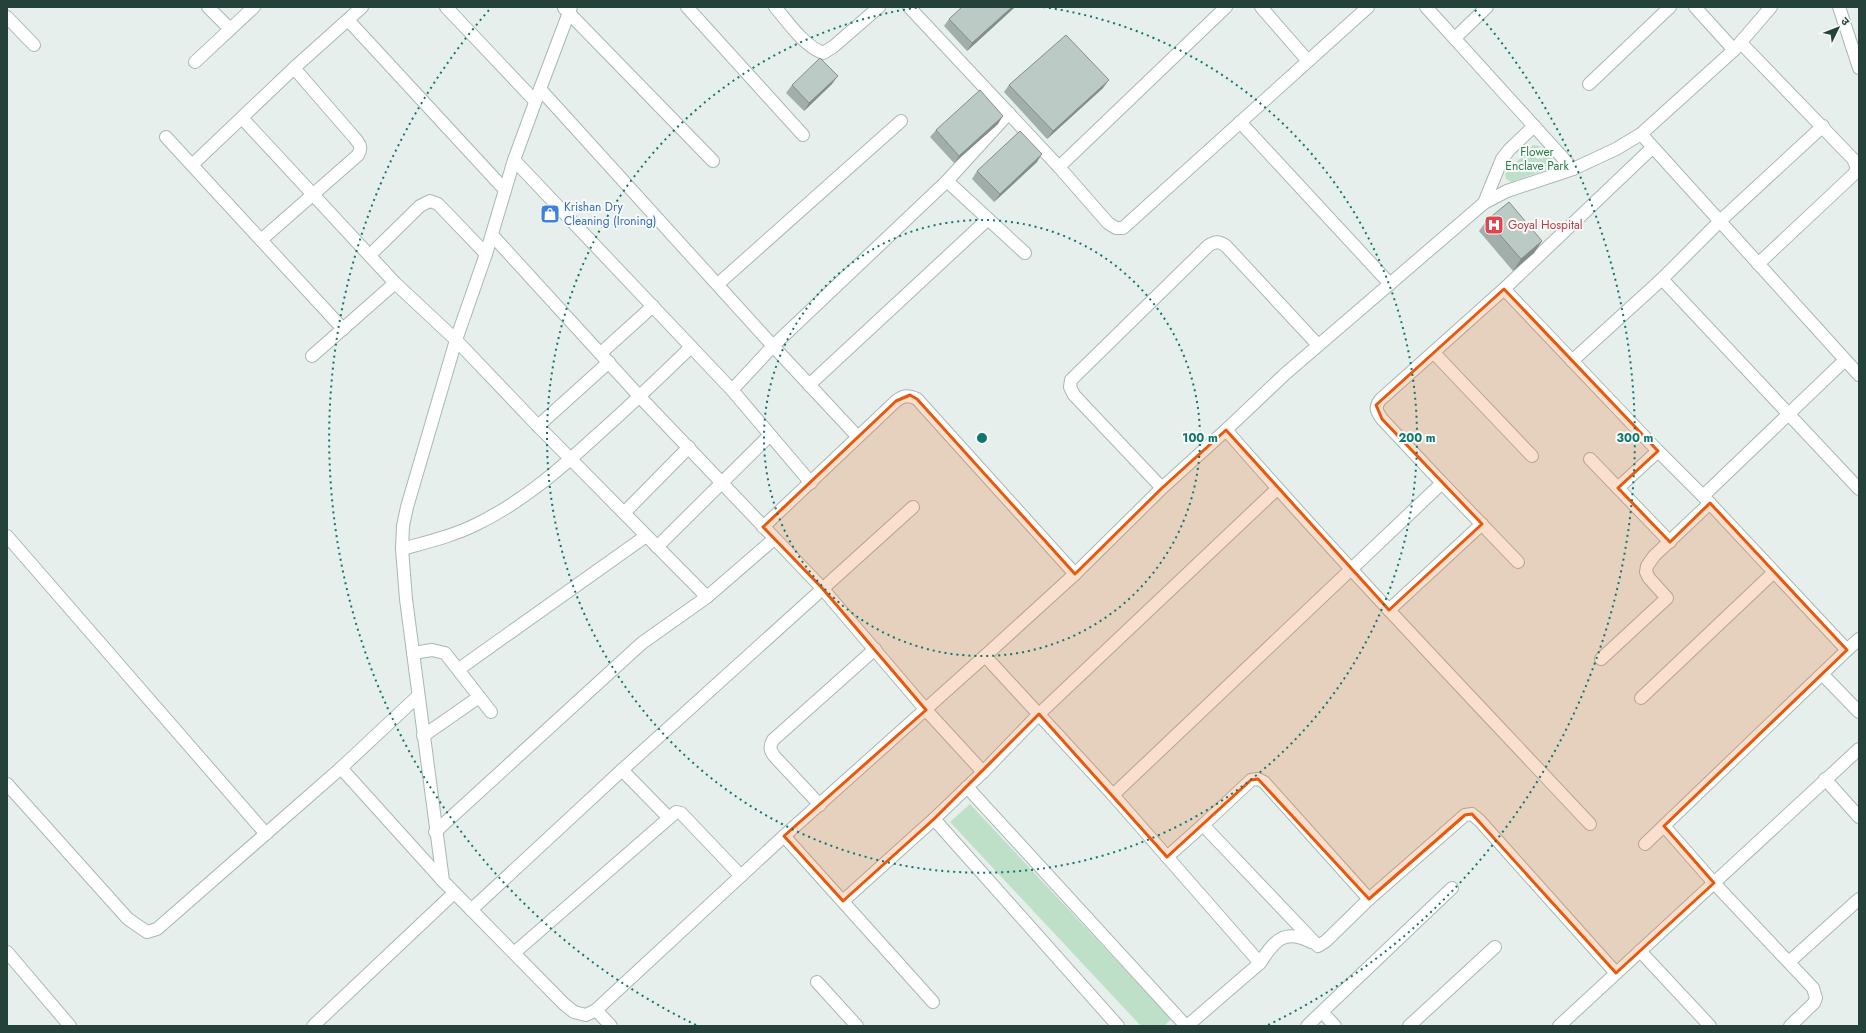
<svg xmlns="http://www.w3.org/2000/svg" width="1866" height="1033" font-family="Jost,'Noto Sans Devanagari',sans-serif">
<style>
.green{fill:#bfe0c8}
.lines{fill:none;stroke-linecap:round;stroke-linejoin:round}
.street-casing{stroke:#a8b8b2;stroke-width:14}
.street{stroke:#fff;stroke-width:12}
.wall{fill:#a1aea9}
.shaded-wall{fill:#838d89}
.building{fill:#bbcac4;stroke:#838d89}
.marked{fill:#e8590c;fill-opacity:0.2;stroke:#e8590c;stroke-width:3;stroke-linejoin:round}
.ring{fill:none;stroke:#0f766e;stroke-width:2;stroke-dasharray:2 4}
.labels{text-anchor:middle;stroke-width:4;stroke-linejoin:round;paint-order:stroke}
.park-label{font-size:12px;fill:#2d7a4b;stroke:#f7fbf9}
.shop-label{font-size:12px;fill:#366cbe;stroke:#f7fbf9;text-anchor:start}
.health-label{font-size:12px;fill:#be3a42;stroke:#f7fbf9;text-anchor:start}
.centre{fill:#0f766e;stroke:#f7fbf9;stroke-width:2}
.ring-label{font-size:12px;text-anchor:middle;font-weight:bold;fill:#0f766e;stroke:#f7fbf9;stroke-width:4;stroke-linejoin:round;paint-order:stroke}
</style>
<rect width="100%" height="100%" fill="#e6efeb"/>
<!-- green -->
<g class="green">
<path d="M1533 145C1544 146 1548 151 1553 161L1551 168 1511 182 1506 179 1505 174Z"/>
<path d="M970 804 1171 1019 1164 1026H1141L950 822Z"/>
</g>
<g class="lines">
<defs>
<g id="street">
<path d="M208 7 230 29"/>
<path d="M446 7 535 101"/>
<path d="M571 7 540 89 514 160 486 254 456 340 407 507 403 526 402 549 406 599 443 881 564 1004 574 1012 586 1015 596 1010 784 836 985 656"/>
<path d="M687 7 803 135"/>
<path d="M775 7C789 23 803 45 823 53L833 47 879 7"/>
<path d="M909 7 1059 167 1108 223 1116 228H1123L1368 7"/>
<path d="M1261 7 1308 61"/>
<path d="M1426 7 1573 169"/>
<path d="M1695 7 1734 50"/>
<path d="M1839 7 1859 68"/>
<path d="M564 8 713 161"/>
<path d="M7 17 34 45"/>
<path d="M348 20 505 190"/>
<path d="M1455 38 1487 7"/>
<path d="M1741 43 1853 159 1857 168 1854 174 1758 264"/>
<path d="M195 62 254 7"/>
<path d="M294 68 362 7"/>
<path d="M1589 84 1670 7"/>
<path d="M540 89 773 346 857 436"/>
<path d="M242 118 395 283 456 340 538 426 707 597 774 539"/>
<path d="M1240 122 1390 284"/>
<path d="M1641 134 1859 375"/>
<path d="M166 137 343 329"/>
<path d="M514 160 732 390 811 483"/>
<path d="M192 165 294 68 353 136C359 143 363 147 358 155L261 240"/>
<path d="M1059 167 1226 7"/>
<path d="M947 181 1009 113"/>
<path d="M1484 203 1502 159 1509 150 1534 126"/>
<path d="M492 235 640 397 822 588 926 710 983 772"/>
<path d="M370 255 420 206 430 201 438 204 486 254"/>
<path d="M1662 279 1859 489"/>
<path d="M718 284 901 121"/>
<path d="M1504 289 1658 451 1703 496 1847 650 1859 639"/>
<path d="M601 353 653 306"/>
<path d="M1434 353 1532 456"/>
<path d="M312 356 395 283"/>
<path d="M1572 361 1662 279 1720 221 1823 126"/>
<path d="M809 385 988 219"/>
<path d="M732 390 773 346 947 181 1025 253"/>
<path d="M538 426 609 362"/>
<path d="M1226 430C1344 565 1468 694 1590 824"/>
<path d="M1590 459 1670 542"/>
<path d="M1442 483 1518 562"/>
<path d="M1162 488 1074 395 1070 387 1071 380 1208 246C1215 241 1219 241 1226 246L1318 345"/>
<path d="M1618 488 1658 451"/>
<path d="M1703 496 1845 360"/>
<path d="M624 513 689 447"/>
<path d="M763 527 896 401C904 395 908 395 917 399L1075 574"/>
<path d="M7 536 266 834"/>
<path d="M657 547 770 435"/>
<path d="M402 549C427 542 453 536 477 524 522 502 559 470 596 436 629 407 660 377 691 347"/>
<path d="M1389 610 1482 524"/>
<path d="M413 653 432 650 445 653 491 712"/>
<path d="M1601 659 1667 598 1649 578 1646 572 1647 566 1654 556 1710 503"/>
<path d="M459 669 646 536"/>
<path d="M1822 674 1859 712"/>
<path d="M1641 698 1774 572"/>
<path d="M423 736 479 697"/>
<path d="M341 768 443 881"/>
<path d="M622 770 668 817"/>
<path d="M1825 779 1859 817"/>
<path d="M7 784 128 919 147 932 157 929 341 768 418 696"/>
<path d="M967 787 1186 1026"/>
<path d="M1113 795 1442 483 1382 419C1377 412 1374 408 1380 400L1504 289 1652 148"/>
<path d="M820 805 775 757C770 751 769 747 773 740L875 649"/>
<path d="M934 819 1118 1026"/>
<path d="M1203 825 1251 780 1258 779 1264 782 1369 899"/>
<path d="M1664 826 1714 883 1813 988 1816 998 1814 1003 1790 1026"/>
<path d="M435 832 642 643 707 597"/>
<path d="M784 836 933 1002"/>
<path d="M1645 844 1847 650"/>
<path d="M1167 857 1203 825 1318 946 1326 941 1369 899 1465 815 1472 814 1480 821 1616 973"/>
<path d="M843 901 934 819 983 772 1039 714 1277 489"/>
<path d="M471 910 622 770 913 507"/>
<path d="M1640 951 1710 1026"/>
<path d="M7 952 70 1026"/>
<path d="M514 953 676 812 681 813 741 876"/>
<path d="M1789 962 1859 899"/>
<path d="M1260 963C1274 941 1284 928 1311 942"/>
<path d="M817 982 857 1026"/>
<path d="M596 1010 611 1026"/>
<path d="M1322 1012 1335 1026"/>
<path d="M313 1026 454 893"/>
<path d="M1187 1026 1260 963 1113 795 985 656 1075 574 1162 488 1226 430 1285 374 1484 203 1507 191 1573 169 1616 149 1641 134 1734 50 1771 7"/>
<path d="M1307 1026 1452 888"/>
<path d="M1409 1026 1495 947"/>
<path d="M1559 1026 1859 749"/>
</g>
</defs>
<!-- street casing -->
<use href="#street" class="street-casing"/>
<!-- street -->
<use href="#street" class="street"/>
</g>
<!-- wall -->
<g class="wall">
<path d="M1015 7 967 51 944 26 949 19Z"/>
<path d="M832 84 804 111 786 93 792 85Z"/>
<path d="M1009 85 1103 88 1047 139 1004 92Z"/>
<path d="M998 124 954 163 930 137 936 130Z"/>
<path d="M1037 162 994 202 972 179 977 171Z"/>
<path d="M1487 220 1542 241 1534 253 1513 271 1479 231Z"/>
</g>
<!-- shaded-wall -->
<g class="shaded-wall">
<path d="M1012 7H1015L967 51 972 43Z"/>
<path d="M838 76 832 84 804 111 809 103Z"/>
<path d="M1109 80 1103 88 1047 139 1053 131Z"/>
<path d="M1003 116 998 124 954 163 959 156Z"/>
<path d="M1042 154 1037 162 994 202 1000 194Z"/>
<path d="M1542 241 1534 253 1513 271 1521 259Z"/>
</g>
<!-- building -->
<g class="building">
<path d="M962 7H1012L972 43 949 19Z"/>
<path d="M1066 35 1109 80 1053 131 1009 85Z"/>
<path d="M820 58 838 76 809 103 792 85Z"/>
<path d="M980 90 1003 116 959 156 936 130Z"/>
<path d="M1020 131 1042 154 1000 194 977 171Z"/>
<path d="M1509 202 1542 241 1521 259 1487 220Z"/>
</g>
<!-- marked area -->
<path class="marked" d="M1504 289 1658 451 1618 488 1670 542 1710 503 1847 650 1664 826 1714 883 1616 973 1472 814 1465 815 1369 899 1258 779 1251 780 1167 857 1039 714 934 819 843 901 784 836 926 710 822 588 763 527 896 401 910 395 917 399 1075 574 1162 488 1226 430 1389 610 1482 524 1382 419 1376 405Z"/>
<!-- distance rings -->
<g class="ring">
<circle cx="982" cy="438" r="218"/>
<path d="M1043 7A435 435 0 1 1 921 7"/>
<path d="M696 1025A653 653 0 0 1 489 10M1475 10A653 653 0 0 1 1268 1025"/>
</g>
<!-- icons -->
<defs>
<symbol id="shop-square" viewBox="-11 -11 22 22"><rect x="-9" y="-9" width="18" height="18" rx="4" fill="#3f7fe0" stroke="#f7fbf9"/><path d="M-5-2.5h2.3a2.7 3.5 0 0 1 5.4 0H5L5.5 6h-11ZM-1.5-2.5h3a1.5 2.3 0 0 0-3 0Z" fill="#fff"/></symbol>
<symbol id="hospital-square" viewBox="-11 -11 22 22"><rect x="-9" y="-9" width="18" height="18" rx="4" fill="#e0444e" stroke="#f7fbf9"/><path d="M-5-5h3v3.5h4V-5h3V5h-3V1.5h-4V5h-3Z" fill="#fff"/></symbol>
</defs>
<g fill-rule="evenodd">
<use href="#shop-square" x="539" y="203" width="22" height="22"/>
<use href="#hospital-square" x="1483" y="214" width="22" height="22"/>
</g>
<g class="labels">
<!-- park labels -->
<g class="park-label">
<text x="1537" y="156">Flower<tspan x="1537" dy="14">Enclave Park</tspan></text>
</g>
<!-- shop labels -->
<g class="shop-label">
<text x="564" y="211">Krishan Dry<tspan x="564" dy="14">Cleaning (Ironing)</tspan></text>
</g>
<!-- health labels -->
<g class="health-label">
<text x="1508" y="229">Goyal Hospital</text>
</g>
</g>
<circle cx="982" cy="438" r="6" class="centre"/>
<g class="ring-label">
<text x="1200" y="442">100 m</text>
<text x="1417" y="442">200 m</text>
<text x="1635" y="442">300 m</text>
</g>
<!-- border -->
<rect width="1866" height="1033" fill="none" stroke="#24423a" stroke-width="16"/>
<!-- north arrow -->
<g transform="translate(1838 28) rotate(47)" stroke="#f7fbf9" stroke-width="3" paint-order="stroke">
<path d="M0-3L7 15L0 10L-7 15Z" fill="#24423a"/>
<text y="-6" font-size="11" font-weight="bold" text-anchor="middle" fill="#24423a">उ</text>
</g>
</svg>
